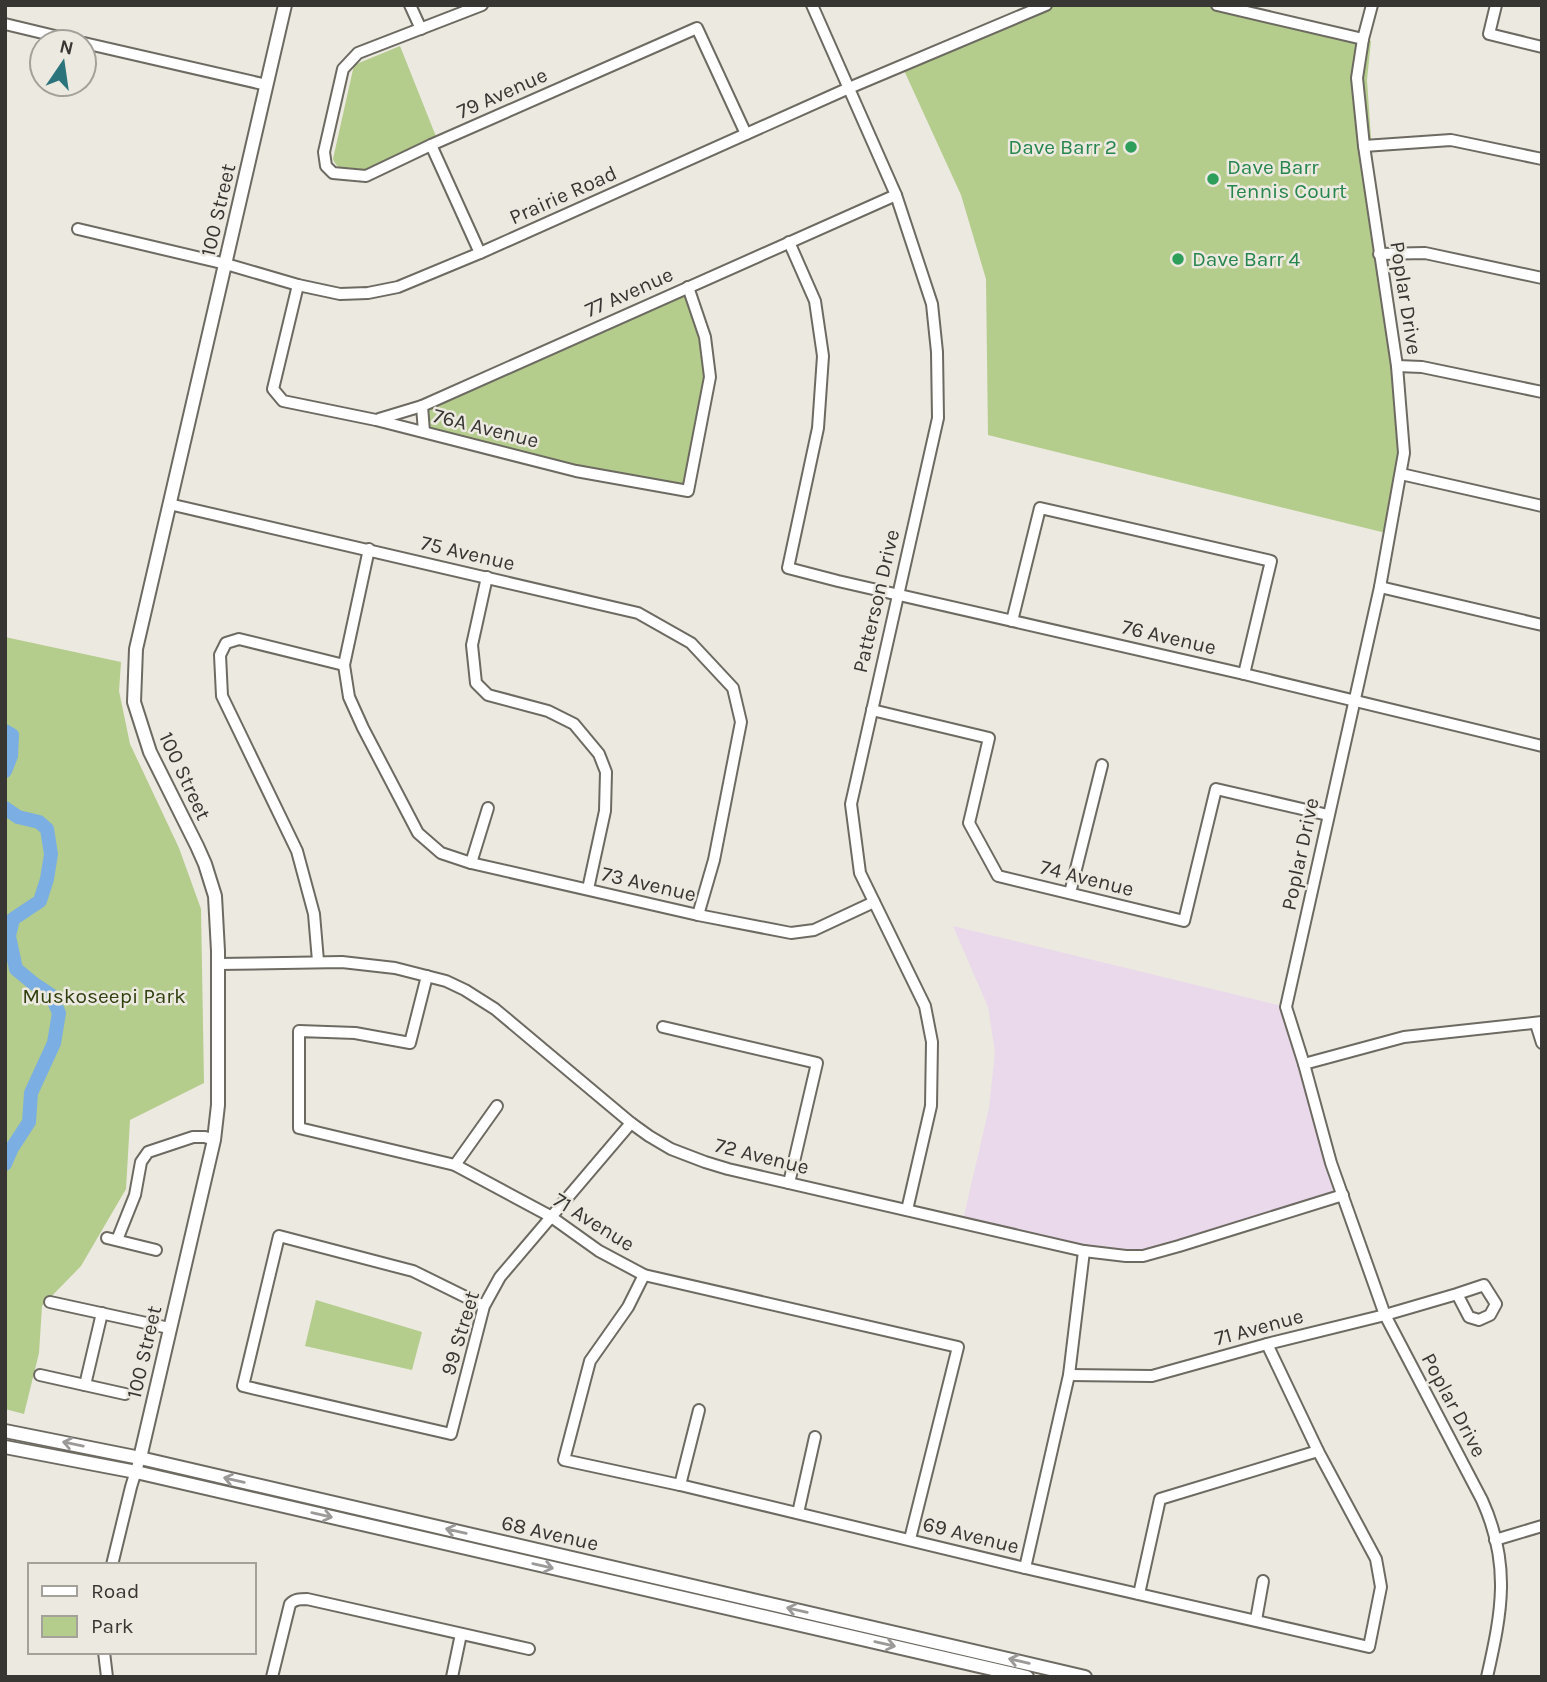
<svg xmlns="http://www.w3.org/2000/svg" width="1547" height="1682" font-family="Karla,sans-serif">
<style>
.education{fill:#ead9eb}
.green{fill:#b4cc8c}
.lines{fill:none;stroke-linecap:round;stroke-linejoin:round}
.river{stroke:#7baee2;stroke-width:14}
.minor-casing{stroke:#6d6a62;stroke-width:14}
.major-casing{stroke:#6d6a62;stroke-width:16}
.minor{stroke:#fff;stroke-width:10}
.major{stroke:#fff;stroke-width:12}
.oneway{stroke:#9c9a99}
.leisure-dot{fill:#2e9e5b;stroke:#ece9e0;stroke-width:2.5}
.labels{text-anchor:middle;stroke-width:5;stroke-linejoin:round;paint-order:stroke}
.street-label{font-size:21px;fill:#383633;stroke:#ece9e0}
.leisure-label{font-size:21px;fill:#27864d;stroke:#ece9e0;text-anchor:start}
.park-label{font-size:21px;fill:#31400f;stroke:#ece9e0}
</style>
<rect width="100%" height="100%" fill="#ece9e0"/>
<!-- education -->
<path class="education" d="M953 926 1286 1007 1343 1195 1125 1256 962 1224 989 1108 995 1052 988 1007Z"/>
<!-- green -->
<g class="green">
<path d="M1046 5H1236L1371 41 1367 80 1379 254 1404 453 1390 534 988 435 986 279 961 195 902 66Z"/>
<path d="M400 46 437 139 366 170C353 171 338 173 333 159L354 65Z"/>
<path d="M688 287 710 377 688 491 424 432 422 406Z"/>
<path d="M5 637 121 662 119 691 130 744 179 848 201 909 204 1083 130 1120 126 1189 81 1266 42 1306 39 1353 24 1414 5 1409Z"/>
<path d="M316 1300 422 1332 412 1370 305 1346Z"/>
</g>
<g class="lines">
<!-- river -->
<g class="river">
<path d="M5 731 12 735 11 756 5 771"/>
<path d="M5 808 18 817 39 822 47 829 51 854 47 879 40 901 13 919 9 936 16 969 33 983 51 995 59 1013 54 1043 31 1093 29 1122 12 1148 5 1164"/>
</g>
<defs>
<g id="minor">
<path d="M410 5 421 29"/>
<path d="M482 5 358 53 343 69 324 152 326 166 333 173 366 176 431 145 697 28 746 134"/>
<path d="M812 5 896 195 932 304 937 352 938 418 851 804 860 873 925 1006 932 1042 931 1106 907 1210"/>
<path d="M1217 5 1363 39"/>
<path d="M1372 5 1363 39 1357 78 1364 146 1397 366 1404 453 1380 587 1286 1007 1304 1064 1331 1163 1385 1315 1482 1500C1511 1564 1502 1611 1487 1677"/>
<path d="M1496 5 1489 34 1542 47"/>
<path d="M5 24 80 42"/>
<path d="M84 43 267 85"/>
<path d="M431 145 480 253"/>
<path d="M1364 146 1451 140 1542 159"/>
<path d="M78 229 226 264 298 285 340 294 368 293 398 287 480 253 849 88 1046 5"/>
<path d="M789 242 815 301 823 356 818 428 788 568 838 581 1244 674 1542 746"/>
<path d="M1379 254 1425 253 1542 278"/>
<path d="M298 285 273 389 283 401 376 420 576 471 688 491 710 377 705 337 688 287"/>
<path d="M1397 366 1422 367 1542 392"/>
<path d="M422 406 424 432"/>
<path d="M379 419 422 406 896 195"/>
<path d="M1401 474 1542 506"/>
<path d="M169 504 638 613 691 643 733 688 741 722 714 860 698 915"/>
<path d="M369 549 344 665 349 697 363 728 418 833 441 853 471 863 698 915 791 933 814 930 874 902"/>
<path d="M487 577 472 645 476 683 488 695 548 711 574 724 599 754 606 772 605 811 588 889"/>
<path d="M1380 587 1542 625"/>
<path d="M1012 621 1040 508 1271 561 1244 674"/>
<path d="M872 710 989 738 969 823 998 876 1184 921 1216 789 1328 815"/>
<path d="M471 863 488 808"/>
<path d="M1070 893 1102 765"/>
<path d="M318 961 314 914 297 851 222 696 220 655 226 643 239 639 344 665"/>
<path d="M218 964 342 962 395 968 446 981 465 990 495 1009 631 1123 649 1136 671 1149 705 1162 728 1169 1084 1251 1126 1256H1143L1179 1246 1343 1195"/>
<path d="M427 976 410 1043 355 1033 299 1031V1128L455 1165 550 1216 599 1251 644 1275 958 1347 910 1539"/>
<path d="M1536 1024 1542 1043"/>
<path d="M663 1027 817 1063 789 1183"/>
<path d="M1304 1064 1404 1037 1542 1022"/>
<path d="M455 1165 497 1106"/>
<path d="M107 1238 156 1250"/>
<path d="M117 1240 135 1195 141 1162 148 1152 193 1137H205L214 1140"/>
<path d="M644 1275 628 1307 590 1361 564 1460 680 1485 1025 1568 1369 1647 1381 1587 1376 1559 1318 1451 1267 1344"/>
<path d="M50 1302 169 1328"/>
<path d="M484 1306 413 1271 279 1236 243 1386 451 1434 484 1306 500 1277 631 1123"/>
<path d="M40 1375 125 1394"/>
<path d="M1069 1375 1152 1376 1267 1344 1385 1315 1457 1294 1484 1285 1496 1304 1490 1315 1479 1320 1469 1317 1457 1294"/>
<path d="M85 1385 102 1313"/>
<path d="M680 1485 699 1410"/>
<path d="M798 1513 815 1437"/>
<path d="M1495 1540 1542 1526"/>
<path d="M112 1565 131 1487 140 1458"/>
<path d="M1025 1568 1069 1375 1084 1251"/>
<path d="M1139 1594 1160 1499 1318 1451"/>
<path d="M1256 1620 1263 1581"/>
<path d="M104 1652 107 1677"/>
<path d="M272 1677 290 1604C295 1599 300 1599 307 1599L529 1649"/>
<path d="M452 1677 461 1634"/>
</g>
<g id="major">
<path d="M5 1431 140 1458 1085 1677"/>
<path d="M5 1447 136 1472 1027 1677"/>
<path d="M140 1458 214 1140 218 1105V951L215 896 205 864 197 846 150 752 134 702 136 649 285 5"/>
</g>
</defs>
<!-- minor casing -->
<use href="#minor" class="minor-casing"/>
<!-- major casing -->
<use href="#major" class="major-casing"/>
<!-- minor -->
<use href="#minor" class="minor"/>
<!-- major -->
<use href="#major" class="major"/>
</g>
<!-- one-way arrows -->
<defs><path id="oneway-shaft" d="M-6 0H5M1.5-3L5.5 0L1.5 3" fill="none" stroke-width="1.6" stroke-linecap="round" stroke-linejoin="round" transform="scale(1.75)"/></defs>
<g class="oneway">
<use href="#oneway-shaft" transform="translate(73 1444) rotate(-168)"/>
<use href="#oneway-shaft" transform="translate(234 1480) rotate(-167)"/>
<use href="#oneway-shaft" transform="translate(322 1515) rotate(13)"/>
<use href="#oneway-shaft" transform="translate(456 1531) rotate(-167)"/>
<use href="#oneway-shaft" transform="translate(543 1566) rotate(13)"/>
<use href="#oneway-shaft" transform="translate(797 1610) rotate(-167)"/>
<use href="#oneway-shaft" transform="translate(885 1644) rotate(13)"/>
<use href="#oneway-shaft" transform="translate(1019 1661) rotate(-167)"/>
</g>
<!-- markers -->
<g class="leisure-dot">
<circle cx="1131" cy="147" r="7"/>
<circle cx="1213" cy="179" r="7"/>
<circle cx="1178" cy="259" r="7"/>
</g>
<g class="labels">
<!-- street labels -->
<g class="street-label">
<text transform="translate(502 93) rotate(-24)" y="7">79 Avenue</text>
<text transform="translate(563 195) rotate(-24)" y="7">Prairie Road</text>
<text transform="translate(218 210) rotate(-77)" y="7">100 Street</text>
<text transform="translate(629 292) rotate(-24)" y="7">77 Avenue</text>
<text transform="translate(1406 298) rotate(81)" y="7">Poplar Drive</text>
<text transform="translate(486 428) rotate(14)" y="7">76A Avenue</text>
<text transform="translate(468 553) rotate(13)" y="7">75 Avenue</text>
<text transform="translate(876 601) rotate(-77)" y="7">Patterson Drive</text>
<text transform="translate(1169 637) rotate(13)" y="7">76 Avenue</text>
<text transform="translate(185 776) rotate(65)" y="7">100 Street</text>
<text transform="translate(1300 854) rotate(-78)" y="7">Poplar Drive</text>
<text transform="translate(1087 878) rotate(14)" y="7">74 Avenue</text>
<text transform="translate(649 884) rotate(13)" y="7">73 Avenue</text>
<text transform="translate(762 1156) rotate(14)" y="7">72 Avenue</text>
<text transform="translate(594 1222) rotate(32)" y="7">71 Avenue</text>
<text transform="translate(1259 1327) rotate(-15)" y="7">71 Avenue</text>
<text transform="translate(460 1333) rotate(-73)" y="7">99 Street</text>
<text transform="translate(144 1352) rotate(-77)" y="7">100 Street</text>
<text transform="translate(1454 1405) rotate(62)" y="7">Poplar Drive</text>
<text transform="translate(550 1533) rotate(13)" y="7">68 Avenue</text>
<text transform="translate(971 1535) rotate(14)" y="7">69 Avenue</text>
</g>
<!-- leisure labels -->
<g class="leisure-label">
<text x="1117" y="154" text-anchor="end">Dave Barr 2</text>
<text x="1227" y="174">Dave Barr<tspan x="1227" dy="24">Tennis Court</tspan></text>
<text x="1192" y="266">Dave Barr 4</text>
</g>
<!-- park labels -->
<g class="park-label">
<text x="104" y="1003">Muskoseepi Park</text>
</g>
</g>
<!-- border -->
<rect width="1547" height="1682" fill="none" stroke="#383633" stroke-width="14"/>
<!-- legend -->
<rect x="28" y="1563" width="228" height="91" fill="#ece9e0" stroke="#a4a19b" stroke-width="2"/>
<rect x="42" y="1586" width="35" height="10" fill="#ffffff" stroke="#a4a19b" stroke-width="2"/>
<text x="91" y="1598" font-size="21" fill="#383633">Road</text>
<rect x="42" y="1616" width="35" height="21" fill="#b4cc8c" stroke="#a4a19b" stroke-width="2"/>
<text x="91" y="1633" font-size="21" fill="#383633">Park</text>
<!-- north arrow -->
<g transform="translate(63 63) rotate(13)"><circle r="33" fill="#ece9e0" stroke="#a4a19b" stroke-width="2"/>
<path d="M0-5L12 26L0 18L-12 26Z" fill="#2b747c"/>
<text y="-10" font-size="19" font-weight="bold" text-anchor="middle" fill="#383633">N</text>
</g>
</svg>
